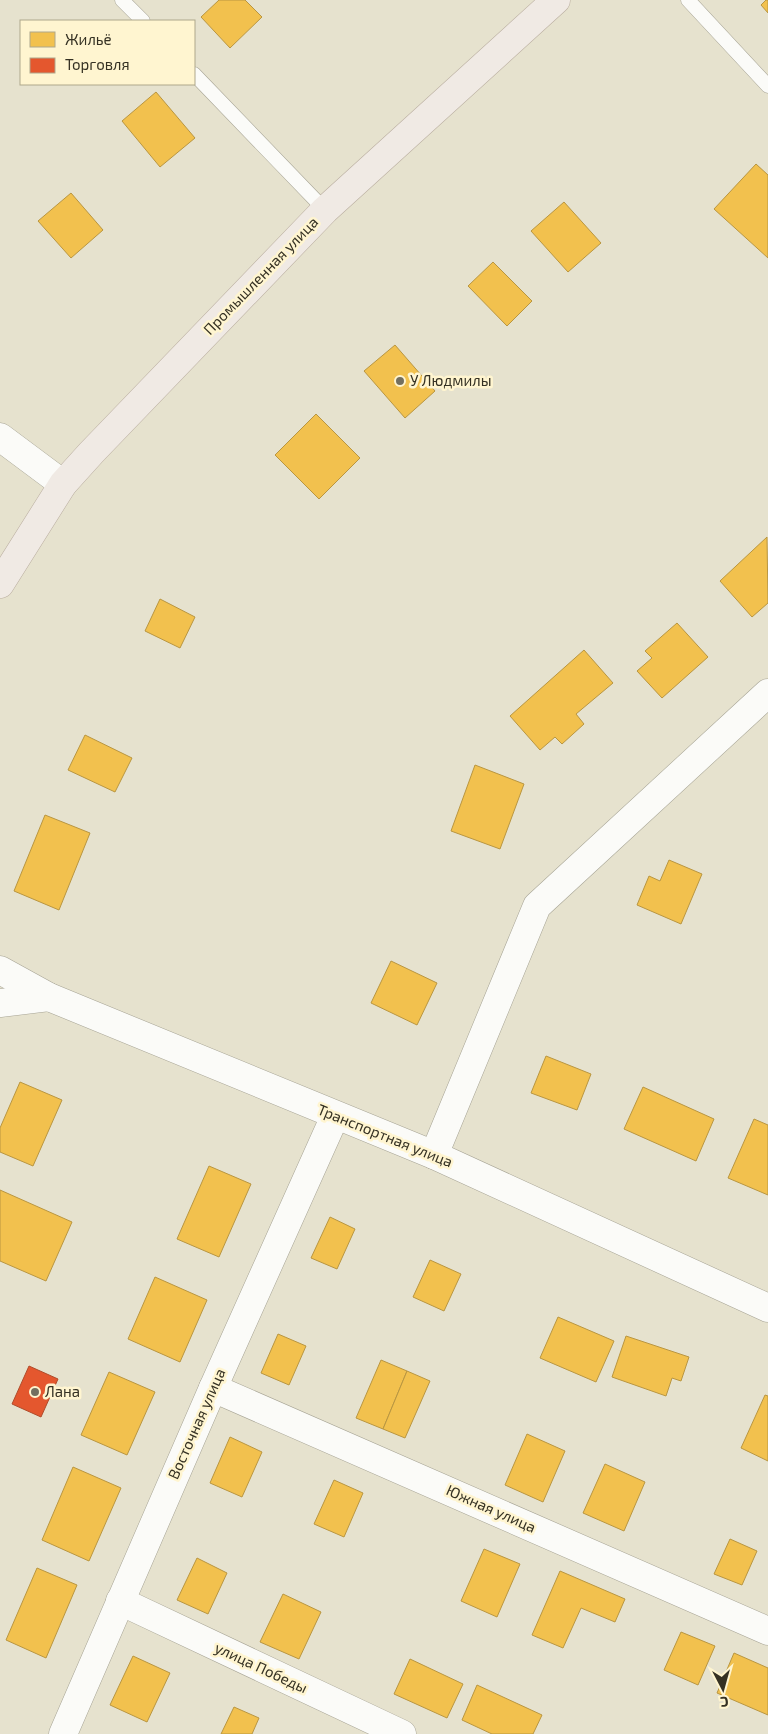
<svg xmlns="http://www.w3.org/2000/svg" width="768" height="1734" font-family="'Exo 2',sans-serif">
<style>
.homes{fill:#f2c14e;stroke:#b99641}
.shops{fill:#e4572e;stroke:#b04c2b}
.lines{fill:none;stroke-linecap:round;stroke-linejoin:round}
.service-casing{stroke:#a6a394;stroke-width:15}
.minor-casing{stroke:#a6a394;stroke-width:29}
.primary-casing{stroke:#b9ad9f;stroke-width:29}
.service{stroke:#fbfbf8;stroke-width:14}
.minor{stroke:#fbfbf8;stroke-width:28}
.primary{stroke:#f0eae4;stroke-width:28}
.poi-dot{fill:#736f5f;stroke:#fff5d0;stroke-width:2}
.labels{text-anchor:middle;stroke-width:5;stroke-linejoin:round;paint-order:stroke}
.street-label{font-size:15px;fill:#353123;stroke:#fff5d0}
.poi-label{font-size:15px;fill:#353123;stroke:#fff5d0;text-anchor:start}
</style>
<rect width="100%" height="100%" fill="#e6e2ce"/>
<!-- homes -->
<g class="homes">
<path d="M219 0H245L262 17 230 48 201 17Z"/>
<path d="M766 0H768V13L761 5Z"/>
<path d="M156 92 195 138 160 167 122 121Z"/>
<path d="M756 164 768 175V258L714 209Z"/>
<path d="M71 193 103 230 71 258 38 221Z"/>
<path d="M564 202 601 243 568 272 531 231Z"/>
<path d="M493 262 532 301 507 326 468 286Z"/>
<path d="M395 345 435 391 405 418 364 371Z"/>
<path d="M316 414 360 458 319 499 275 455Z"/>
<path d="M767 537 768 603 752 617 720 581Z"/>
<path d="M160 599 195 617 180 648 145 631Z"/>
<path d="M677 623 708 657 662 698 637 671 652 658 645 651Z"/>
<path d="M584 650 613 683 576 714 584 724 562 744 555 737 540 750 510 716Z"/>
<path d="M85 735 132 758 115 792 68 770Z"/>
<path d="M475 765 524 784 500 849 451 831Z"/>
<path d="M45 815 90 833 59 910 14 891Z"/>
<path d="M669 860 702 874 681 924 637 905 649 876 660 881Z"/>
<path d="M391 961 437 983 417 1025 371 1003Z"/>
<path d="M546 1056 591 1074 577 1110 531 1093Z"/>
<path d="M20 1082 62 1100 33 1166 0 1152V1128Z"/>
<path d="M643 1087 714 1119 696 1161 624 1129Z"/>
<path d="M754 1119 768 1125V1195L728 1178Z"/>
<path d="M209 1166 251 1184 219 1257 177 1239Z"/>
<path d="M0 1190 72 1222 46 1281 0 1261Z"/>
<path d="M330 1217 355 1229 337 1269 311 1258Z"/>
<path d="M430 1260 461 1274 444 1311 413 1297Z"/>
<path d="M155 1277 207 1300 180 1362 128 1339Z"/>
<path d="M558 1317 614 1341 596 1382 540 1358Z"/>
<path d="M278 1334 306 1346 289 1385 261 1373Z"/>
<path d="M626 1336 689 1357 681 1381 672 1378 666 1396 612 1377Z"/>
<path d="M381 1360 407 1371 383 1429 356 1418Z"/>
<path d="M407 1371 430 1381 405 1438 383 1429Z"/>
<path d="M109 1372 155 1392 127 1455 81 1435Z"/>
<path d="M765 1395 768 1396V1461L741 1448Z"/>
<path d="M527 1434 565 1451 543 1502 505 1485Z"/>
<path d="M230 1437 262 1452 242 1497 210 1483Z"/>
<path d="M605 1464 645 1482 624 1531 583 1513Z"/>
<path d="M73 1467 121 1488 89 1561 42 1540Z"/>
<path d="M334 1480 363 1493 344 1537 314 1524Z"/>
<path d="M730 1539 757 1551 742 1585 714 1574Z"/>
<path d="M484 1549 520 1564 497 1617 461 1601Z"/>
<path d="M197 1558 227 1573 208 1614 177 1600Z"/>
<path d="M37 1568 77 1585 46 1658 6 1640Z"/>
<path d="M560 1571 625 1599 615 1622 581 1608 563 1648 532 1635Z"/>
<path d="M283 1594 321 1612 299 1659 260 1642Z"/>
<path d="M681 1632 715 1646 698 1685 664 1670Z"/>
<path d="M734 1653 768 1668V1715L717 1693Z"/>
<path d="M133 1656 170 1673 147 1722 110 1705Z"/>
<path d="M410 1659 463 1684 447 1718 394 1694Z"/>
<path d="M477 1685 542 1715 533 1734H492L462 1720Z"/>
<path d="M234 1707 259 1718 252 1734H221Z"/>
</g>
<!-- shops -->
<path class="shops" d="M29 1366 58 1379 41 1417 12 1404Z"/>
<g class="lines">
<defs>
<g id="service">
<path d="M122 0 143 21"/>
<path d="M688 0 768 86"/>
<path d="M194 74 325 210"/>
</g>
<g id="minor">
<path d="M0 437 63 484"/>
<path d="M0 970 49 997 434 1155 768 1308"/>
<path d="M0 1003 49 997"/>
<path d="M434 1155 537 906 768 693"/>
<path d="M213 1388 768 1631"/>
<path d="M120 1601 402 1734"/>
<path d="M63 1734 213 1388 335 1116"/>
</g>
<path id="primary" d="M0 584 63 484 91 453 325 210 556 0"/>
</defs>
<!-- service casing -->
<use href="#service" class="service-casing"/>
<!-- minor casing -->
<use href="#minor" class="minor-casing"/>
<!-- primary casing -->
<use href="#primary" class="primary-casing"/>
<!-- service -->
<use href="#service" class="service"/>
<!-- minor -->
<use href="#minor" class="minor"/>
<!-- primary -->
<use href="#primary" class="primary"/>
</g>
<!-- markers -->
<g class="poi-dot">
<circle cx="400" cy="381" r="5"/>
<circle cx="35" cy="1392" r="5"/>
</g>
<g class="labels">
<!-- street labels -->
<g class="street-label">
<text transform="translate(261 276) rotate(-46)" y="5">Промышленная улица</text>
<text transform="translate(385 1136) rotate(22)" y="5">Транспортная улица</text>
<text transform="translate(197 1424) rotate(-66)" y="5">Восточная улица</text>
<text transform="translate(491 1509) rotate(24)" y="5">Южная улица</text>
<text transform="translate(261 1668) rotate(25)" y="5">улица Победы</text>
</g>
<!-- poi labels -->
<g class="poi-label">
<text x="410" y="386">У Людмилы</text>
<text x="45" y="1397">Лана</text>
</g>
</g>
<!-- legend -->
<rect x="20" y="20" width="175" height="65" fill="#fff5d0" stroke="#aea78b"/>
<rect x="30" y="32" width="25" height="15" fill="#f2c14e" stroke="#aea78b"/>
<text x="65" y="45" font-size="15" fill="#353123">Жильё</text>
<rect x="30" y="58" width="25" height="15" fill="#e4572e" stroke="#aea78b"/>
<text x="65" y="70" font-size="15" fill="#353123">Торговля</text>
<!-- north arrow -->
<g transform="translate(723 1689) rotate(174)" stroke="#fff5d0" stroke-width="4" paint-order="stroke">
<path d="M0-4L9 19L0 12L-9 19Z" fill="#353123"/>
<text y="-8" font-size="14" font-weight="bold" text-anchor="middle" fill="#353123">С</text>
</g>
</svg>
